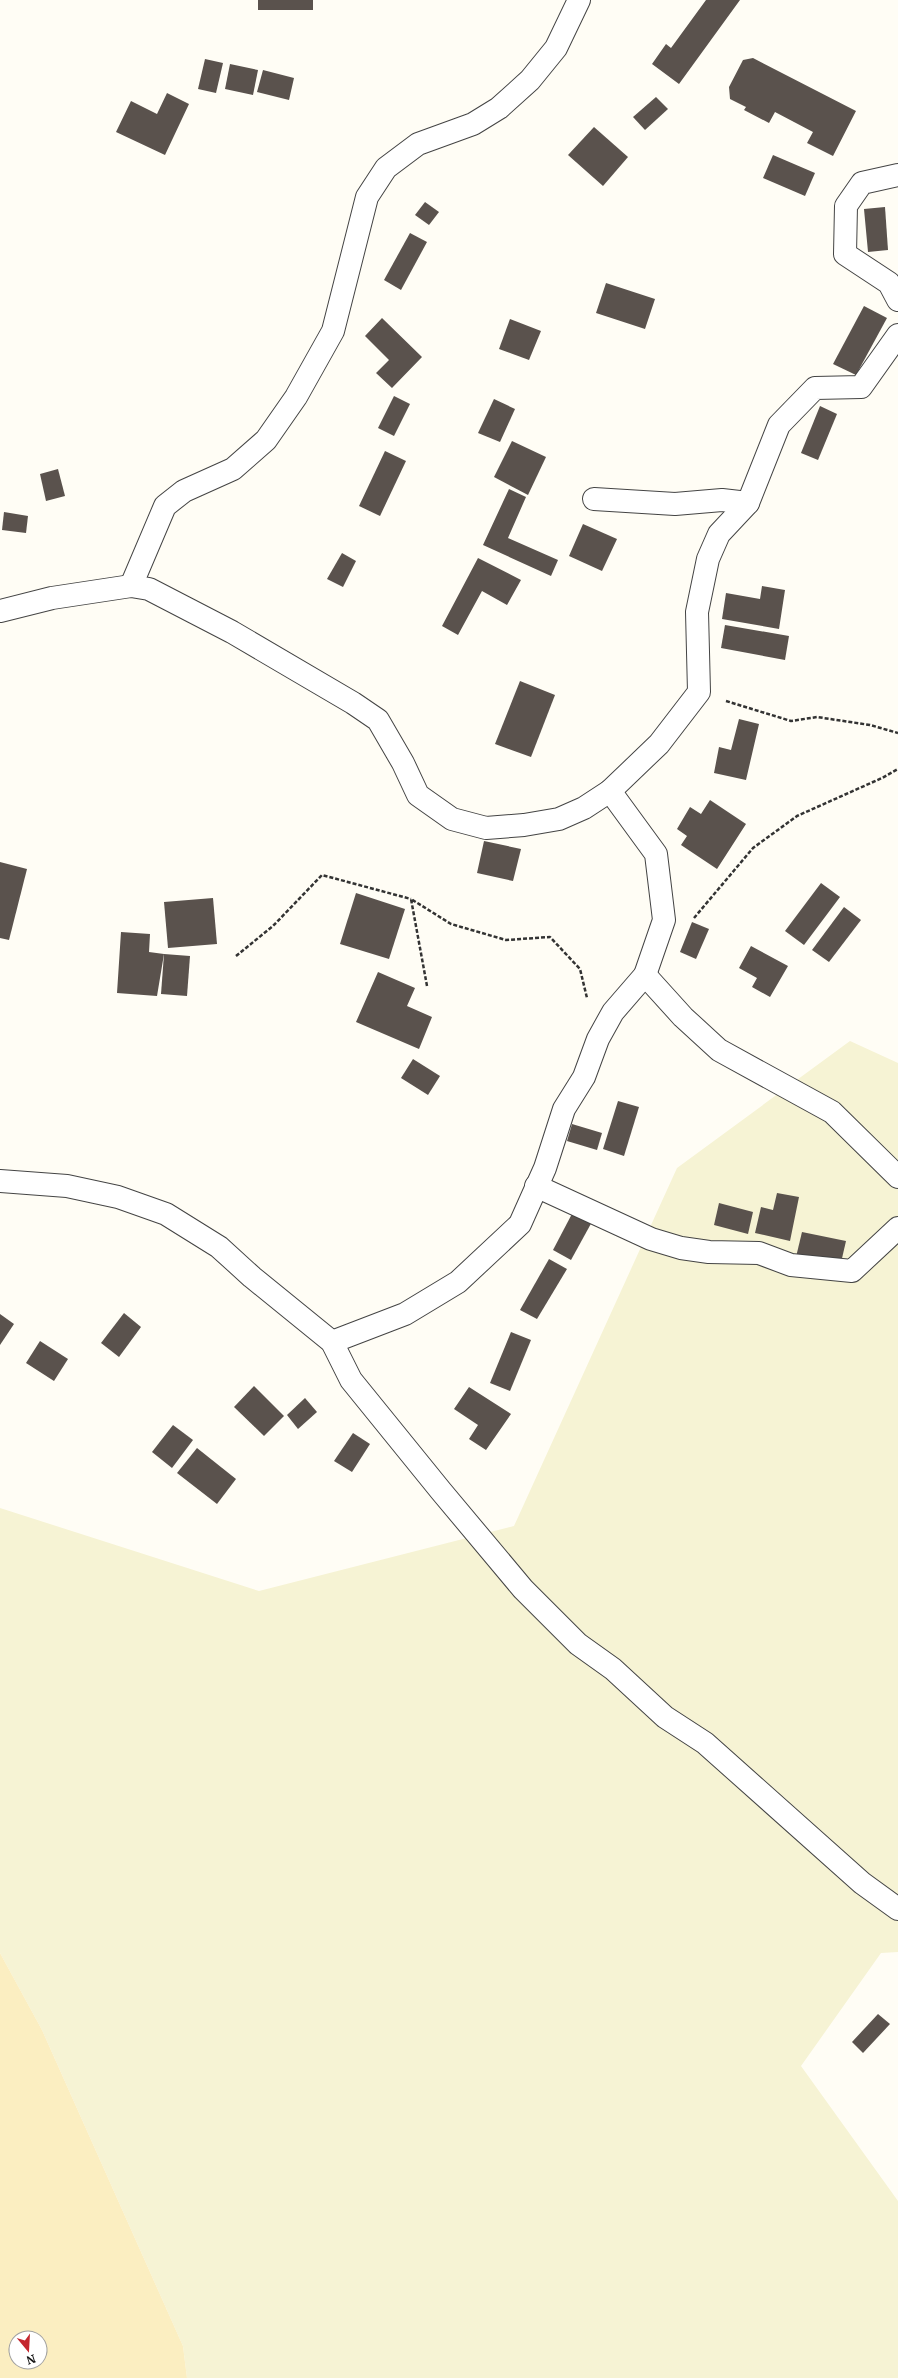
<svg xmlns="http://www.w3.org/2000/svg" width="898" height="2378" font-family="Merriweather,serif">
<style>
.farmland{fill:#f6f3d4}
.sand{fill:#fbeec1;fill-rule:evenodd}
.building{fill:#5a524d}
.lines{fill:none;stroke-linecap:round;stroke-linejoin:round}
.street-casing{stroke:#444;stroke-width:24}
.path{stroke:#333;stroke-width:2.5;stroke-dasharray:4 2;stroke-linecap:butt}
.street{stroke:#fff;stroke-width:22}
</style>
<rect width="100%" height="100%" fill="#fffdf5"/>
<!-- farmland -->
<path class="farmland" d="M850 1041 898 1063V1952L881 1953 801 2066 898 2201V2378H187L183 2346 42 2030 0 1953V1508L259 1591 514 1526 677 1168Z"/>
<!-- sand -->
<path class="sand" d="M0 1953 42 2030 183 2346 187 2378H0ZM16 2338H40V2362H16Z"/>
<!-- building -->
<g class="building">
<rect x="258" y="0" width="55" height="10"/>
<path d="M706 0H740L679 84 652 64 666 44 671 48Z"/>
<path d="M753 58 856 111 833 156 807 143 813 132 775 112 769 123 744 110 746 107 730 99 729 87 743 60Z"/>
<path d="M205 59 223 63 216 93 198 89Z"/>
<path d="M230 64 258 70 253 95 225 89Z"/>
<path d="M263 70 294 78 289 100 257 92Z"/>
<path d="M167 93 189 104 165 155 116 132 131 101 157 114Z"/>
<path d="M656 97 668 109 645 130 633 117Z"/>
<path d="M594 127 628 157 603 186 568 155Z"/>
<path d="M773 155 815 173 805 196 763 178Z"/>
<path d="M425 202 439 212 429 225 415 215Z"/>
<path d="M885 207 888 250 868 252 864 209Z"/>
<path d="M410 233 427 242 401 290 384 280Z"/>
<path d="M606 283 655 299 645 329 596 313Z"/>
<path d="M864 306 887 318 856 375 833 364Z"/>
<path d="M382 318 422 357 392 388 376 373 389 360 365 336Z"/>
<path d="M510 319 541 331 529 360 499 349Z"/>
<path d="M394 396 410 404 394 436 378 428Z"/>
<path d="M494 399 515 409 500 442 478 433Z"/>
<path d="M820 406 837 414 818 460 801 453Z"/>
<path d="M512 441 546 457 528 495 494 477Z"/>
<path d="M385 451 406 461 380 516 359 506Z"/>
<path d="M58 469 65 496 46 501 40 474Z"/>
<path d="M509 489 526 497 508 538 558 560 551 576 483 545Z"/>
<path d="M4 512 28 516 26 533 2 530Z"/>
<path d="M583 524 617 539 602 571 569 556Z"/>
<path d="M342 553 356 561 343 587 327 579Z"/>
<path d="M478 558 521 580 507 605 482 591 458 635 442 626Z"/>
<path d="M762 586 785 590 779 629 722 619 726 593 760 599Z"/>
<path d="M725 625 789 636 785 660 721 648Z"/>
<path d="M520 681 555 695 531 757 495 744Z"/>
<path d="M739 719 759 724 746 780 714 773 719 747 731 750Z"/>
<path d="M710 800 746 824 717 869 681 845 687 836 677 829 690 807 701 814Z"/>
<path d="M484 841 521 849 513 881 477 873Z"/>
<path d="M0 862 27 869 9 940 0 938Z"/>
<path d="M821 883 840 897 804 945 785 931Z"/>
<path d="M356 893 405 909 389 959 340 944Z"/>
<path d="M213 898 217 944 168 948 164 902Z"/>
<path d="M844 907 861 920 829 962 812 950Z"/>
<path d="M692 922 709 929 696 959 680 952Z"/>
<path d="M121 932 150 934 149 952 164 954 157 996 117 993Z"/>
<path d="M751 946 788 966 770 997 752 987 757 978 739 968Z"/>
<path d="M164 954 190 956 187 996 161 994Z"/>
<path d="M378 972 415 988 407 1006 432 1017 419 1049 356 1022Z"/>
<path d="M413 1059 440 1076 428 1095 401 1078Z"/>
<path d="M618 1101 639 1107 624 1156 603 1149Z"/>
<path d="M572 1124 602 1133 597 1150 567 1141Z"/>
<path d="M777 1193 799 1197 790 1241 755 1233 761 1207 773 1210Z"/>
<path d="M719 1203 753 1212 748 1234 714 1225Z"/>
<path d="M574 1210 593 1220 571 1260 553 1250Z"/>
<path d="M802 1232 846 1241 840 1267 796 1257Z"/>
<path d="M549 1259 567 1269 537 1319 520 1310Z"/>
<path d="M124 1313 141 1327 119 1357 101 1343Z"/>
<path d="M0 1314 14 1324 0 1345Z"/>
<path d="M511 1332 531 1340 510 1391 490 1383Z"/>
<path d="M40 1341 68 1359 54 1381 26 1363Z"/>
<path d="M254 1386 284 1416 264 1436 234 1407Z"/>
<path d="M469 1387 511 1414 486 1450 469 1439 478 1425 454 1409Z"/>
<path d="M305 1398 317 1412 298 1429 287 1415Z"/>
<path d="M173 1425 193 1440 172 1468 152 1452Z"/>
<path d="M353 1433 370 1444 352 1472 334 1461Z"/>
<path d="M197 1448 236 1479 217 1504 177 1473Z"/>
<path d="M878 2014 890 2024 863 2053 852 2042Z"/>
</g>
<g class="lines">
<defs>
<g id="street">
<path d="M898 175 862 183 846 206 845 254 889 283 898 300"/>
<path d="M594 499 675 504 722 500 748 503 779 425 815 388 861 387 898 335"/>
<path d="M131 586 165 506 184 491 233 469 266 440 296 397 333 331 367 197 386 168 418 144 473 124 499 108 530 80 556 48 579 0"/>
<path d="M0 611 52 598 131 586 149 589 232 632 353 703 378 720 403 763 418 795 452 819 486 828 524 825 559 819 584 808 610 791 659 744 699 692 697 612 708 559 719 534 748 503"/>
<path d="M645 975 683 1017 719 1050 832 1112 898 1177"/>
<path d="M0 1181 67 1186 118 1197 166 1214 219 1247 252 1277 332 1342 351 1380 441 1491 523 1589 578 1644 613 1669 665 1717 705 1743 862 1883 898 1909"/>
<path d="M536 1186 651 1239 681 1248 709 1252 759 1253 791 1265 852 1271 898 1228"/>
<path d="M332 1342 405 1314 458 1282 520 1224 545 1168 564 1109 584 1077 598 1039 613 1012 645 975 664 920 656 854 610 791"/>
</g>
</defs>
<!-- street casing -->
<use href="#street" class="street-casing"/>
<!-- path -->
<g class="path">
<path d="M726 701 791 721 817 717 870 725 898 733"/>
<path d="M694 918 753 848 797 816 882 778 898 769"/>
<path d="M236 956 273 926 322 875 411 899"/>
<path d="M427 986 411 899 451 924 506 940 550 937 580 969 587 998"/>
</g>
<!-- street -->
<use href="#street" class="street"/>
</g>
<!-- north arrow -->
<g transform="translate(28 2350) rotate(162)"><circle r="19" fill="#ffffff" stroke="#a0a0a0"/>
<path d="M0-3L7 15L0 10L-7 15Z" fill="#c4262e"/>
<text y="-6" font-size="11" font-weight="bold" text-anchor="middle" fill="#111111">N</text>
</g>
</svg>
